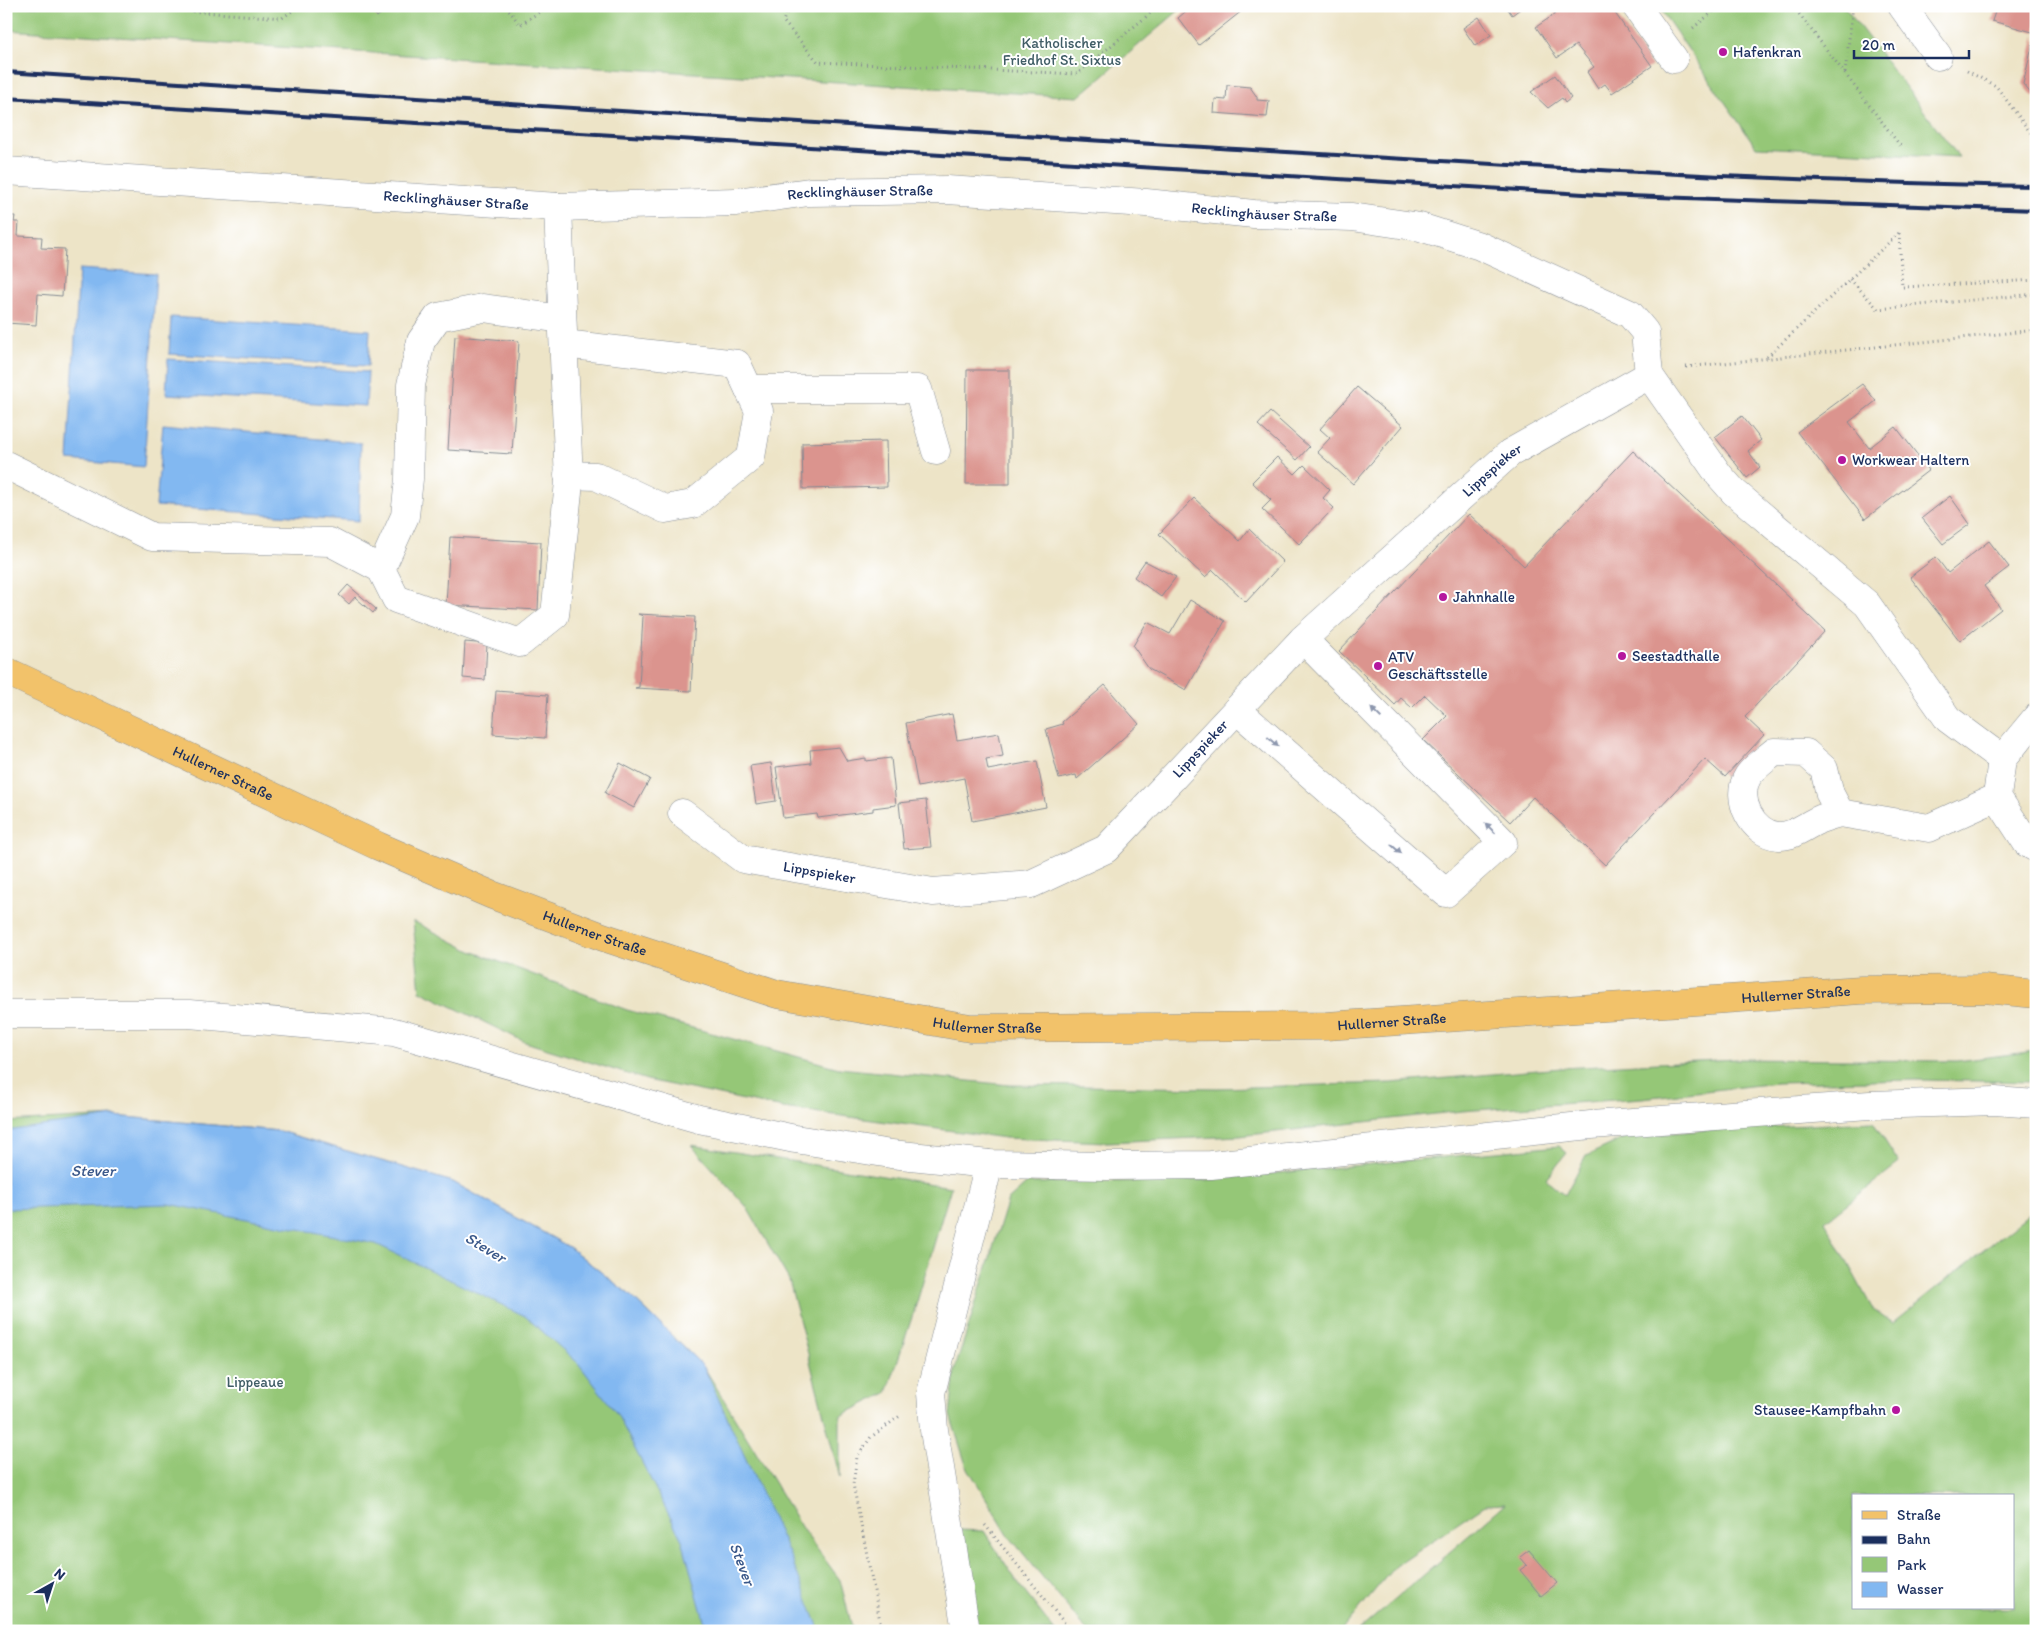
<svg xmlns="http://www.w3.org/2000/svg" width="2042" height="1637" font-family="Itim,sans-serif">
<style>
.green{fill:#95c777;stroke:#587b6a;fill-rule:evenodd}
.water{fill:#82b8f1;stroke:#4e74a8}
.building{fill:#db948e}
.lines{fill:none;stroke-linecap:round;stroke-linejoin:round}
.minor-casing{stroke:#848a92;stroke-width:29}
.major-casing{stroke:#848a92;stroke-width:29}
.path{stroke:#848a92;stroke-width:3;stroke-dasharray:1 4;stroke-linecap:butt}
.minor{stroke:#fff;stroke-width:28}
.major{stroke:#f2c26a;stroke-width:28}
.rail{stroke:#1b2f5e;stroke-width:4}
.oneway{fill:#8d97ae}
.poi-dot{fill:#b5179e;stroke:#fff;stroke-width:2}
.labels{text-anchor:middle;stroke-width:4;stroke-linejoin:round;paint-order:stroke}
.park-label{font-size:15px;fill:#405d66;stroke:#fff}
.poi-label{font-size:15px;fill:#1b2f5e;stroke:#fff;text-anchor:start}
.street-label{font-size:15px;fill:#1b2f5e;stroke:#fff}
.water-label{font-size:16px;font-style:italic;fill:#3a588a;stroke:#fff}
</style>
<rect width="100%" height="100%" fill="#fff"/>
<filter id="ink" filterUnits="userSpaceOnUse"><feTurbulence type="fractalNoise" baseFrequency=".02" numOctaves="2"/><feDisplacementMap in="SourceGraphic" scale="10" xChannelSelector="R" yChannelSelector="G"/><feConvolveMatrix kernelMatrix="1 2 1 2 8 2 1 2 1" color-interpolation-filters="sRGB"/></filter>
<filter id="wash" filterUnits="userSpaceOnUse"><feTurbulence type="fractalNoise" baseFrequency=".0096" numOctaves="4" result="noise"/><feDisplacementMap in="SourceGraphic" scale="20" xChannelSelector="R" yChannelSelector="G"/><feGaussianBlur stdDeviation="1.12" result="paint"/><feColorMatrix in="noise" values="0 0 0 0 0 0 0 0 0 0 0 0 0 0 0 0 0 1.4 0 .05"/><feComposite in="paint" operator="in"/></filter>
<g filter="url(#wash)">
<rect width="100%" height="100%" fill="#ede4c7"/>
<!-- green -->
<g class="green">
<path d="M6 6H1184L1078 97 6 30Z"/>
<path d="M1658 6H1844L1959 157 1756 147Z"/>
<path d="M413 921 471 951 627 1010 839 1068 1009 1085 1217 1088 1391 1083 1561 1068 1736 1059 1957 1061 2036 1051V1082L1916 1080 1777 1083 1642 1098 1462 1111 1240 1136 1107 1142 1005 1138 783 1108 647 1080 525 1042 420 991Z"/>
<path d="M114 1116 279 1131 453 1182 569 1247 630 1295 704 1367 803 1530 840 1580 853 1631H6V1122Z"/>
<path d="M1873 1122 1899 1163 1825 1221 1872 1308 1893 1323 2031 1212 2036 1211V1631H1358L1505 1504 1485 1505 1395 1566 1341 1631H1087L1008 1535 966 1465 950 1415 955 1369 1008 1200 1027 1183 1206 1180 1559 1146 1567 1153 1546 1179 1565 1195 1586 1156 1627 1137 1706 1130ZM1853 1496H2013V1608H1853Z"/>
<path d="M691 1145 951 1187 917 1302 887 1393 840 1416V1478L789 1280 746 1206Z"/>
<path d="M959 1530 984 1531 1020 1586 1055 1631H973Z"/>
</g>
<!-- water -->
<g class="water">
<path d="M79 269 156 274 144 467 68 460Z"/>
<path d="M171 317 370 330 368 366 169 354Z"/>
<path d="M168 359 368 372 366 406 166 394Z"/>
<path d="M163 424 361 443 359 521 156 506Z"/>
<path d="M114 1116 279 1131 453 1182 569 1247 630 1295 704 1367 791 1558 820 1631H707L682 1540 617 1414 578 1363 525 1316 376 1244 169 1204 6 1209V1131Z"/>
</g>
<g id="blocks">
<!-- building -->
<g class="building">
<path d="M369 6H390L377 17Z"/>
<path d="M1192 6H1248L1199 45 1178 18Z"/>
<path d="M1506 6H1524L1512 15Z"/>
<path d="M1550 6H1610L1652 66 1612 93 1605 84 1598 89 1587 72 1594 67 1576 45 1557 58 1536 27 1555 14Z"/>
<path d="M1997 6H2036V33L1992 21Z"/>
<path d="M1479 17 1491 35 1475 46 1463 28Z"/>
<path d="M2035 35 2036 96H2033L2023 84Z"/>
<path d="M1555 75 1571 98 1565 103 1562 98 1548 108 1531 92Z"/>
<path d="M1227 85 1250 87 1257 97V100L1269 101 1267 117 1214 113 1215 99 1226 100Z"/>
<path d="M6 216H15L14 222H19L18 236 42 237 41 248 65 249 62 296 38 294 36 325 6 323Z"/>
<path d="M455 336 519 341 512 454 448 450Z"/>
<path d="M967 370H1010V484H966Z"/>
<path d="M1862 384 1876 401 1849 422 1869 448 1896 427 1929 470 1865 519 1797 432Z"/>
<path d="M1357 387 1403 426 1353 484 1317 452 1330 438 1320 429Z"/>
<path d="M1270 412 1309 447 1297 460 1258 425Z"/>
<path d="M1742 416 1761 440 1748 451 1760 467 1747 478 1715 437Z"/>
<path d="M886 441 887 487 803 489 802 443Z"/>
<path d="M1633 451 1825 631 1745 717 1764 735 1725 777 1705 759 1605 865 1533 797 1510 822 1423 740 1447 716 1425 695 1412 708 1401 698 1395 705 1339 651 1469 514 1524 566Z"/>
<path d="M1277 457 1295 474 1304 465 1330 490 1323 498 1334 508 1299 544 1262 509 1271 500 1252 482Z"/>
<path d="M1950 496 1970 524 1943 544 1922 518Z"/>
<path d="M1194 498 1240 541 1249 529 1283 562 1246 602 1213 570 1205 577 1159 534Z"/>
<path d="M450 537 541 542 538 610 446 605Z"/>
<path d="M1989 541 2009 567 1984 586 2001 609 1960 641 1910 577 1936 557 1948 573Z"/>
<path d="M1145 561 1176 577 1161 597 1134 577Z"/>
<path d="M348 585 376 609 373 613 355 597 349 604 339 595Z"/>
<path d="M1190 600 1225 621 1186 690 1149 669 1133 646 1147 622 1170 634Z"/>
<path d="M638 614 695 617 691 691 635 688 639 687 643 616Z"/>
<path d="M465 642 487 644 485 680 463 678Z"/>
<path d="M1105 685 1139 724 1077 779 1076 775 1059 779 1046 729 1063 724 1062 722Z"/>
<path d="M496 691 548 695 545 738 493 734Z"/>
<path d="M952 714 957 740 999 733 1003 756 986 759 988 770 1037 761 1046 807 972 821 964 778 918 787 906 723Z"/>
<path d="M839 747 847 761 866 758V761L891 758 896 805 873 808V811L818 818 817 814 783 818 776 767 811 763 810 750Z"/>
<path d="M620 763 650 779 634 808 605 793Z"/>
<path d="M771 763 776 801 756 804 750 766Z"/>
<path d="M926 800 931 847 904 849 899 803Z"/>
<path d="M1529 1550 1557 1583 1541 1596 1520 1570 1527 1565 1520 1557Z"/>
</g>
</g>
</g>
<g filter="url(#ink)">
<use href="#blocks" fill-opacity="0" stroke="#848a92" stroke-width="1"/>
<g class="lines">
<defs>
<g id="minor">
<path d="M1636 6 1674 59"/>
<path d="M1902 6 1938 56"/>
<path id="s1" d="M6 171 558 207 736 202 809 192 947 190 1146 203 1254 214 1352 217 1420 227 1480 246 1630 314 1645 332 1649 375"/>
<path d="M564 344 737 364 759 411 751 457 693 504 665 509 596 476 568 475"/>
<path d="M1649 375 1719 475 1734 492 1867 604 1948 719 2002 759"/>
<path d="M749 389H918L936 451"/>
<path d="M6 465 152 537 330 542 381 569 396 599 520 643 555 615 569 482 558 207"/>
<path d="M381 569 405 516 409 479 411 385 421 341 438 317 483 308 562 319"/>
<path d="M1237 710 1446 893 1503 842 1303 639"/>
<path d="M2036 718 2002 759 1997 797 2027 843 2036 848"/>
<path id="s2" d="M682 813 743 859 933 892 1031 884 1106 849 1303 639 1510 453 1649 375"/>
<path d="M1840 813C1833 815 1825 817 1818 820 1805 826 1793 837 1778 836 1752 834 1734 798 1748 776 1754 767 1766 759 1774 752L1806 753 1824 769 1830 794 1840 813 1929 828 1997 797"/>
<path d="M6 1014H189L394 1032 699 1119 795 1139 891 1154 989 1164 1107 1166 1211 1165 1591 1125 1870 1105 1995 1101 2036 1104"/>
<path d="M966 1631 934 1430 931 1393 989 1164"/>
</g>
<g id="major">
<path id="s3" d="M6 671 378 846 492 895 603 937 777 994 970 1028 1326 1026 1861 990 1984 989 2036 994"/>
</g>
</defs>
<!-- minor casing -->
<use href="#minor" class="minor-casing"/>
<!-- major casing -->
<use href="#major" class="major-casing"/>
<!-- path -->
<g class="path">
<path d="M123 6 282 18 299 6"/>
<path d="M506 6 520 25 548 6"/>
<path d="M785 6 788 9 815 6"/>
<path d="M1793 6 1902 148"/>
<path d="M788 9 783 21 818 62 1077 74 1159 6"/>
<path d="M1693 28 1720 6"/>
<path d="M1967 71 1996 86 2036 140"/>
<path d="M1845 73 1853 6"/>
<path d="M1899 233 1902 287 2036 280"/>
<path d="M1850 279 1878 309 2036 294"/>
<path d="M1767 357 1899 233"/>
<path d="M1686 367 2036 330"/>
<path d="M985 1525 1071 1631"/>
<path d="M882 1631 853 1484 857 1457 871 1437 900 1416"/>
</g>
<!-- minor -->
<use href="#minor" class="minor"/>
<!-- major -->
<use href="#major" class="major"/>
<!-- rail -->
<g class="rail">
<path d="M6 72C394 97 781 121 1169 145 1457 162 1746 181 2036 186"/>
<path d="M6 98 1600 195 2036 210"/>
</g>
</g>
<!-- one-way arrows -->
<defs><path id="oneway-solid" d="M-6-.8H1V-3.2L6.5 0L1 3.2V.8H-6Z" transform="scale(1.25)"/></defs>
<g class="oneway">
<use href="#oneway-solid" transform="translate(1376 713) rotate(-135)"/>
<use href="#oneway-solid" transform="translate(1273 742) rotate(41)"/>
<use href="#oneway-solid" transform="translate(1490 828) rotate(-135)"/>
<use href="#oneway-solid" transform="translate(1396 849) rotate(41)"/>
</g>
</g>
<!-- markers -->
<g class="poi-dot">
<circle cx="1723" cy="52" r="5"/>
<circle cx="1842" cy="460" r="5"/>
<circle cx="1443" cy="597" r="5"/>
<circle cx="1622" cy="656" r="5"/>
<circle cx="1378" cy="666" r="5"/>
<circle cx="1896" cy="1410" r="5"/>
</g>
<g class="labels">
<!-- park labels -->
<g class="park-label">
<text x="1062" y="48">Katholischer<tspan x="1062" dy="17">Friedhof St. Sixtus</tspan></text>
<text x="255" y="1387">Lippeaue</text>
</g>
<!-- poi labels -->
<g class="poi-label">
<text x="1733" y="57">Hafenkran</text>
<text x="1852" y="465">Workwear Haltern</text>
<text x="1453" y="602">Jahnhalle</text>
<text x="1632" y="661">Seestadthalle</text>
<text x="1388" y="662">ATV<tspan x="1388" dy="17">Geschäftsstelle</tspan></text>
<text x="1886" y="1415" text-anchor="end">Stausee-Kampfbahn</text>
</g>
<!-- street labels -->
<g class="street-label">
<text dy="5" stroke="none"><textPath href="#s1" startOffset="856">Recklinghäuser Straße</textPath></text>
<text dy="5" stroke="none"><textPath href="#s1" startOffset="451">Recklinghäuser Straße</textPath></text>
<text dy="5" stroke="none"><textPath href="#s1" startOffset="1261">Recklinghäuser Straße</textPath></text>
<text dy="5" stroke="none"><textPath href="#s2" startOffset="992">Lippspieker</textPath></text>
<text dy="5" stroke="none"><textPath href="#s2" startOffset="588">Lippspieker</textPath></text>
<text dy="5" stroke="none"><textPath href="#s3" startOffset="240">Hullerner Straße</textPath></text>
<text dy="5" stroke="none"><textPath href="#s2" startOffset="154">Lippspieker</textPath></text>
<text dy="5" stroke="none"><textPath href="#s3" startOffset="645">Hullerner Straße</textPath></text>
<text dy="5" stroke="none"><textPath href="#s3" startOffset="1860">Hullerner Straße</textPath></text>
<text dy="5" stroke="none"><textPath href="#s3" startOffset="1455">Hullerner Straße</textPath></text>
<text dy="5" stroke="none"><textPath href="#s3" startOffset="1050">Hullerner Straße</textPath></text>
</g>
<!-- water labels -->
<g class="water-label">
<text x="93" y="1176">Stever</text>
<text transform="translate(486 1247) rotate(31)" y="6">Stever</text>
<text transform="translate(743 1564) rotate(69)" y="6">Stever</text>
</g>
</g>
<!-- margin -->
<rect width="2042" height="1637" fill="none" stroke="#fff" stroke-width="25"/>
<!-- legend -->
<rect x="1852" y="1494" width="162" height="115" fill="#ffffff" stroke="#a4acbf"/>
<rect x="1862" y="1511" width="25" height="8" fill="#f2c26a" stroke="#a4acbf"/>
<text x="1897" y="1520" font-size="15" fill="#1b2f5e">Straße</text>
<rect x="1862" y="1536" width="25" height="8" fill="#1b2f5e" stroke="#a4acbf"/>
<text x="1897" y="1544" font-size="15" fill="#1b2f5e">Bahn</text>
<rect x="1862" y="1557" width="25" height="15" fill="#95c777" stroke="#a4acbf"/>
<text x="1897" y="1570" font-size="15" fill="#1b2f5e">Park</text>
<rect x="1862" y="1582" width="25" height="15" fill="#82b8f1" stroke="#a4acbf"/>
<text x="1897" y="1594" font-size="15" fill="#1b2f5e">Wasser</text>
<!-- north arrow -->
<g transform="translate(52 1584) rotate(39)" stroke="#ffffff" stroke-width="4" paint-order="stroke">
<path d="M0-4L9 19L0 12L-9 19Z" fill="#1b2f5e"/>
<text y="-8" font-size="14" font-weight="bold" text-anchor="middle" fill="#1b2f5e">N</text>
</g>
<!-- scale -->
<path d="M1854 50v8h115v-8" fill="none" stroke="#1b2f5e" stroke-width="2.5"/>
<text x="1862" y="50" font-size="15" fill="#1b2f5e" stroke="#ffffff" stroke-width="4" paint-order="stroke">20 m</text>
</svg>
